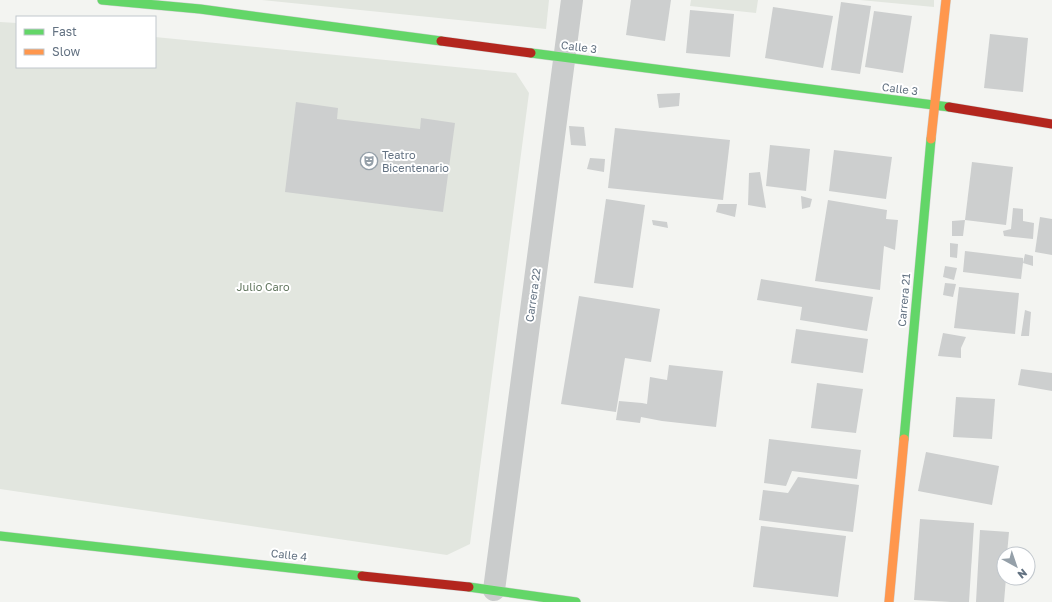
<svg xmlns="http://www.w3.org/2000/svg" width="1052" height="602" font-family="'Golos Text',sans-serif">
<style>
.green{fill:#e2e6df}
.building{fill:#cdcfcf}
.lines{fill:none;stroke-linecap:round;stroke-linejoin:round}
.fast-casing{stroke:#d0d1d1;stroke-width:10}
.slow-casing{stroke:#d0d1d1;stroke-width:10}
.jam-casing{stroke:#d0d1d1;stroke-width:10}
.street{stroke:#cacccc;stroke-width:22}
.fast{stroke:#63d668;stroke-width:9}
.slow{stroke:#ff974d;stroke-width:9}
.jam{stroke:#b3261e;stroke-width:9}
.labels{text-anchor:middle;stroke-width:4;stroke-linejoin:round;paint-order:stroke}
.street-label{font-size:11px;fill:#637282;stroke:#fff}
.poi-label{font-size:11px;fill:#637282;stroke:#fff;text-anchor:start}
.park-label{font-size:11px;fill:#657962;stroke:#fff}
</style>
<rect width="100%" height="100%" fill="#f3f4f1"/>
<!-- green -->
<g class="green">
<path d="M262 0H549L546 29Z"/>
<path d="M691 0H758L756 13 690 6Z"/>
<path d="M860 0H934V7Z"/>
<path d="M0 22 17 23V67H155V37L516 73 529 93 470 544 447 555 0 489Z"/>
</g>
<!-- building -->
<g class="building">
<path d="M631 0H671L665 41 626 35Z"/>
<path d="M841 2 871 6 860 74 831 70Z"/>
<path d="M773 7 833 16 823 68 765 58Z"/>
<path d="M690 10 734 14 730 57 686 53Z"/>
<path d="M874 11 912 16 903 73 865 67Z"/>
<path d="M990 34 1028 38 1023 92 984 88Z"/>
<path d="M680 93 679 106 659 108 657 94Z"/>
<path d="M296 102 338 108 337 119 420 129 421 118 455 123 443 212 285 192Z"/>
<path d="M569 126 584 127 586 146 571 145Z"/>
<path d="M615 128 730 140 723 200 608 188Z"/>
<path d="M770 145 810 149 806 191 766 186Z"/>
<path d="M834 150 892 157 886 199 829 191Z"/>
<path d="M590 158 605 159 604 172 587 169Z"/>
<path d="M972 162 1013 167 1006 225 965 220Z"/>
<path d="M760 172 766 208 748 205 749 173Z"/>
<path d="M801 196 812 199 810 207 802 209Z"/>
<path d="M606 199 645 205 633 288 594 283Z"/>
<path d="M828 200 887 210 886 219 898 220 895 250 884 246 880 290 815 281Z"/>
<path d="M718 204H737L735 217 716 212Z"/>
<path d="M1013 208 1023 209V221L1034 223 1033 239 1004 236 1003 231 1011 229Z"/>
<path d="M1040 217 1052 219V255L1035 252Z"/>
<path d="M652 220 667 222 668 228 653 225Z"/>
<path d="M965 220 963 236H952V221Z"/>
<path d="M950 243 958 244 957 258 950 257Z"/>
<path d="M965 251 1023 258V263L1025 254 1033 256V266L1023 263 1021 279 963 272Z"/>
<path d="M945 266 957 268 954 280 943 277Z"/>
<path d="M761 279 873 297 867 331 800 320 802 307 757 300Z"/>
<path d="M945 283 956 284 953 297 943 295Z"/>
<path d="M959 287 1019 293 1015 334 954 328Z"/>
<path d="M579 296 660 309 651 362 625 358 616 412 561 404Z"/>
<path d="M1025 310 1031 312 1029 336H1021Z"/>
<path d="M796 329 868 339 863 373 791 363Z"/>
<path d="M943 333 966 337 961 348V358L938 356Z"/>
<path d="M669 365 723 371 716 427 662 421 641 417 640 423 616 420 619 401 642 403 647 404 650 377 667 380Z"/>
<path d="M1021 369 1052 373V391L1018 385Z"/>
<path d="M817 383 863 389 856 433 811 428Z"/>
<path d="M956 397 995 399 992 439 953 437Z"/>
<path d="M769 439 861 450 857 479 792 471 786 486 764 483Z"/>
<path d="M926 452 999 466 992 505 918 491Z"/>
<path d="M798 477 859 485 853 532 759 520 763 490 788 493Z"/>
<path d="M920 519 974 523 969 602H951L914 600Z"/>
<path d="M761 526 846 536 838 597 753 587Z"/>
<path d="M980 530 1009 532 1007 554H1004V578H1006L1004 602H976Z"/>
</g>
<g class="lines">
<defs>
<g id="fast">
<path d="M102 0 200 9 441 41"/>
<path d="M531 53 949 107"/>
<path d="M904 439 931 139"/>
<path d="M0 536 362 576"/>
<path d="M469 587 576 602"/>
</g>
<g id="slow">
<path d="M931 139 946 0"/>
<path d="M889 602 904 439"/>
</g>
<g id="jam">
<path d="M441 41 531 53"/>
<path d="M949 107 1052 124"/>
<path d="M362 576 469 587"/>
</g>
</defs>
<!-- fast casing -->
<use href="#fast" class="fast-casing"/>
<!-- slow casing -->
<use href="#slow" class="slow-casing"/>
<!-- jam casing -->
<use href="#jam" class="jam-casing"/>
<!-- street -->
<path class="street" d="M494 590 572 0"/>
<!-- fast -->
<use href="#fast" class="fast"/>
<!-- slow -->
<use href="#slow" class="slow"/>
<!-- jam -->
<use href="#jam" class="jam"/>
</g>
<!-- icons -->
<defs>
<symbol id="theatre-ring" viewBox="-11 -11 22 22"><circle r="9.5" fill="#fff" stroke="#95a0a9" stroke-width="1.5"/><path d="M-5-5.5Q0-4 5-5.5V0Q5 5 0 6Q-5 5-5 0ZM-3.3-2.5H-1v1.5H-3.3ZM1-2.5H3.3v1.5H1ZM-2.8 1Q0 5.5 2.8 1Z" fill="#95a0a9"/></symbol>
</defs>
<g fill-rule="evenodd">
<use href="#theatre-ring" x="359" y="151" width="20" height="20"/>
</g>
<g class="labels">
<!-- street labels -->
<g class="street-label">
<text transform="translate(579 47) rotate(7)" y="4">Calle 3</text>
<text transform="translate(900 89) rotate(7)" y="4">Calle 3</text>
<text transform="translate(533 295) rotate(-82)" y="4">Carrera 22</text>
<text transform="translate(904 300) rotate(-85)" y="4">Carrera 21</text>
<text transform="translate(289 555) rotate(6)" y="4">Calle 4</text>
</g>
<!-- poi labels -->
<g class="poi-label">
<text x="382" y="159">Teatro<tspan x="382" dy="13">Bicentenario</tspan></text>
</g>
<!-- park labels -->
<g class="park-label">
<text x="263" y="291">Julio Caro</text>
</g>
</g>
<!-- legend -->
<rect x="16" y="16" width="140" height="52" fill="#ffffff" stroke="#c1c7cd"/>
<rect x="24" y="29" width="20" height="6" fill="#63d668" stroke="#c1c7cd"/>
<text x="52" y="36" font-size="12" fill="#637282">Fast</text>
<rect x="24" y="49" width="20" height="6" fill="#ff974d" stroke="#c1c7cd"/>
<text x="52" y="56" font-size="12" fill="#637282">Slow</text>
<!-- north arrow -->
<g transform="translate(1016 566) rotate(140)"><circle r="19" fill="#ffffff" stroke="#c1c7cd"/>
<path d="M0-3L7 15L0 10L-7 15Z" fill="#95a0a9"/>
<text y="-6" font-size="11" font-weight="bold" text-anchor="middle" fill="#637282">N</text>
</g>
</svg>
